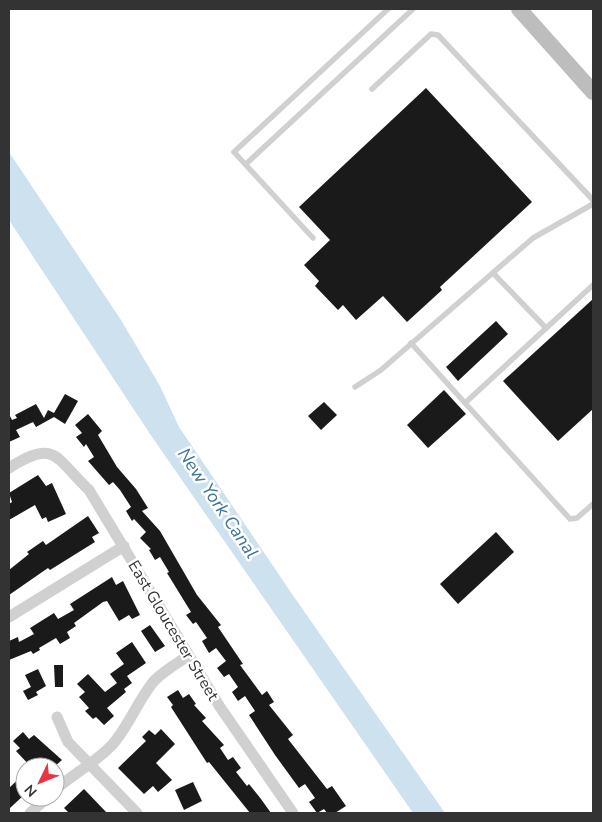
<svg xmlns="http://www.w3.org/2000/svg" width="602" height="822" font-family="'Nunito Sans',sans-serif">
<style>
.water{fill:#cee1ef}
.building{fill:#1a1a1a}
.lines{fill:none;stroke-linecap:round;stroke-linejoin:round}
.lane{stroke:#d0d0d0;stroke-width:5.5}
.street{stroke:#d0d0d0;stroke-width:11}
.secondary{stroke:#bdbdbd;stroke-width:16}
.labels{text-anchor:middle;stroke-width:5;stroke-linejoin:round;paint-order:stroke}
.street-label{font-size:16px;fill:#333;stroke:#fff}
.water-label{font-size:18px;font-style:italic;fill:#3d7499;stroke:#fff}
</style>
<rect width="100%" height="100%" fill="#fff"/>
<!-- water -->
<path class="water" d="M9 152 121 320 160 386 179 427 292 594 445 813H413L152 437 9 220Z"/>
<!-- building -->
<g class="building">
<path d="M426 88 532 202 440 287 442 290 407 322 383 296 356 320 343 305 338 310 315 286 319 281 304 265 330 240 299 207Z"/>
<path d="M593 299V409L558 441 503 381Z"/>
<path d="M496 321 508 334 458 381 446 367Z"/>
<path d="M444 390 466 414 428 448 407 425Z"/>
<path d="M65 394 78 401 65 424 54 417 36 427 33 422 16 430 20 437 9 442V414L12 420 17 418 15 415 36 404 44 418 48 410 54 413Z"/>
<path d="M324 402 337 415 321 430 308 416Z"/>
<path d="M88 414 102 431 98 435 117 467 136 489 148 508 142 511 160 531 197 595 221 625 218 627 243 664 240 665 262 695 267 691 274 702 269 705 293 735 288 739 327 789 332 786 346 806 335 813H327L324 809 317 813 309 802 315 798 305 784 299 788 275 755 249 715 255 711 245 696 238 701 232 692 238 687 229 674 224 677 217 668 226 661 216 648 209 653 202 641 207 638 196 622 193 624 186 615 191 612 167 573 169 572 160 557 155 560 149 550 151 549 140 538 146 532 134 519 132 521 126 511 131 507 120 490 113 482 109 485 88 461 94 457 86 444 84 447 76 437 82 433 75 425Z"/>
<path d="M38 475 46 486 52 483 66 514 48 522 46 517 42 519 35 505 9 520V504L12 502 9 493Z"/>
<path d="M88 516 99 533 92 537 95 542 50 570 48 568 9 595V570L29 554 27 552 43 541 46 545Z"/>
<path d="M496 532 514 552 458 604 440 584Z"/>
<path d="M112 577 116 585 123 581 140 615 132 619 129 615 119 621 107 601 103 602 74 623 76 626 67 632 70 638 60 644 56 638 39 648 40 650 33 654 31 651 9 660V641L18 637 19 642 34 634 30 628 54 613 58 619 74 610 70 604Z"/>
<path d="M150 625 165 646 155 652 141 631Z"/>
<path d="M132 642 146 663 127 676 132 683 124 689 126 692 107 708 114 716 104 725 96 717 93 719 85 711 89 708 79 697 85 692 77 684 88 674 105 692 117 683 110 674 124 664 116 653Z"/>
<path d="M54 665H63V687H55Z"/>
<path d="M38 669 46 686 36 692 38 695 28 700 23 691 31 687 25 675Z"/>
<path d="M178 690 183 698 189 694 196 704 194 705 206 718 202 721 224 745 220 748 228 760 233 757 241 768 236 772 247 786 249 784 261 799 271 813H250L209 762 207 763 171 707 173 705 167 697Z"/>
<path d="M161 729 175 744 156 763 172 780 158 792 153 786 144 794 118 768 146 741 142 737 149 730 155 735Z"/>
<path d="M23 732 29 739 34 735 62 760 54 767H31L16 751 20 748 13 741Z"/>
<path d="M25 773V794L9 809V788Z"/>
<path d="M193 782 202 801 184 810 175 790Z"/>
<path d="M84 789 107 813H69L64 808Z"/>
</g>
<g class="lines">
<!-- lane -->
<g class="lane">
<path d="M372 89 431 34 438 35 593 200"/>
<path d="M246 164 413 9"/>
<path d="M313 238 234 152 388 9"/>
<path d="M493 273 546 328"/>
<path d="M411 343 465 403 593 285"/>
<path d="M355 387 381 370 533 238 593 204"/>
<path d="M465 403 570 519 577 518 593 504"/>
</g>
<!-- street -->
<g class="street">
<path d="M9 468C56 438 55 458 89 490L220 707 293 813"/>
<path d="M9 617 124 546"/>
<path d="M57 717 68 742 137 813"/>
<path d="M55 790C73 774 95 763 112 745 129 726 138 700 154 681 164 671 176 664 188 656"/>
<path d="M30 813 48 797"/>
</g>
<!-- secondary -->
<path class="secondary" d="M519 9 593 92"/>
</g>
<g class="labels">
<!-- street labels -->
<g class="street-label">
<text transform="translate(174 630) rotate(59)" y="6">East Gloucester Street</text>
</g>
<!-- water labels -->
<g class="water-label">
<text transform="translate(218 503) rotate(56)" y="6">New York Canal</text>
</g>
</g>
<!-- border -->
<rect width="602" height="822" fill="none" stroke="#333333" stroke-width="20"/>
<!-- north arrow -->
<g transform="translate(40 782) rotate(227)"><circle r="24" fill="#ffffff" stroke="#adadad"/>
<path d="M0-4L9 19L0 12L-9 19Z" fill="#ea343f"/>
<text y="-8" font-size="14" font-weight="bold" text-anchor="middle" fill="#333333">N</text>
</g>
</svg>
